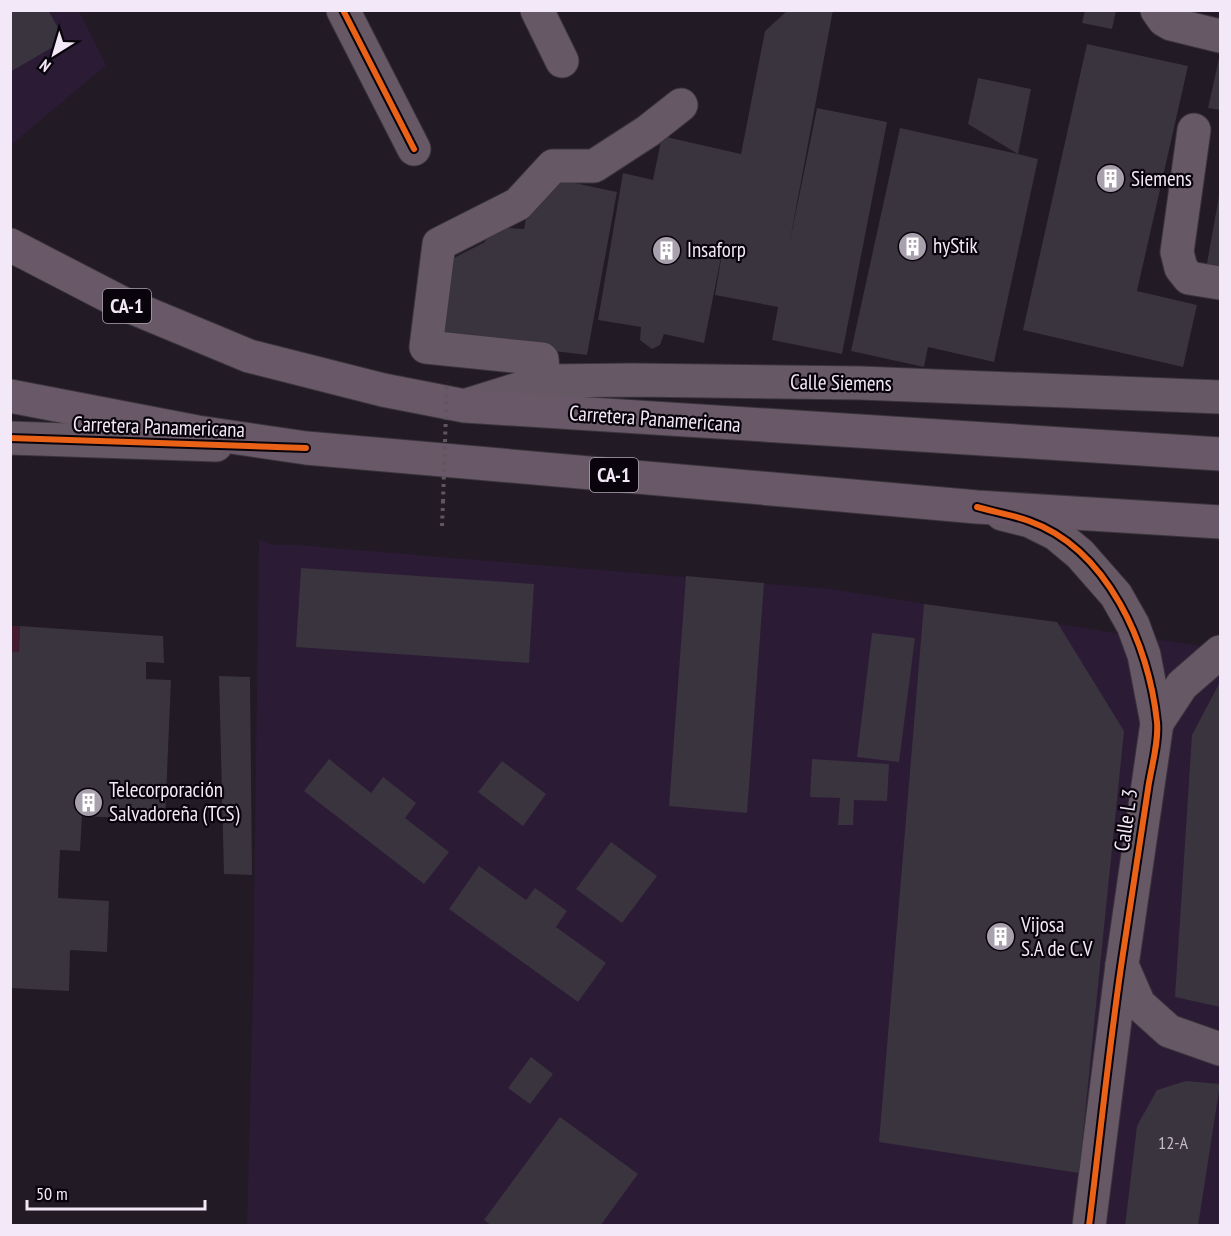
<svg xmlns="http://www.w3.org/2000/svg" width="1231" height="1236" font-family="'PT Sans Narrow',sans-serif">
<style>
.built{fill:#2c1b35}
.green{fill:#441c2f}
.building{fill:#39343e}
.lines{fill:none;stroke-linecap:round;stroke-linejoin:round}
.minor-casing{stroke:#3a343d;stroke-width:35}
.major-casing{stroke:#3a343d;stroke-width:35}
.path{stroke:#615660;stroke-width:4;stroke-dasharray:3 4.5;stroke-linecap:butt}
.minor{stroke:#665864;stroke-width:33}
.major{stroke:#695867;stroke-width:33}
.path-bridge{stroke:#615660;stroke-width:4;stroke-dasharray:3 4.5;stroke-linecap:butt}
.cycleway-casing{stroke:#09040c;stroke-width:10}
.cycleway{stroke:#ea6118;stroke-width:6}
.labels{text-anchor:middle;stroke-width:4.5;stroke-linejoin:round;paint-order:stroke}
.number-label{font-size:18px;fill:#c4bbc9}
.shield{fill:#09040c;stroke:#aca4b0;stroke-width:1.5}
.shield-label{font-size:20px;font-weight:bold;fill:#f2e8f7}
.poi-label{font-size:21px;fill:#f2e8f7;stroke:#09040c;text-anchor:start}
.street-label{font-size:21px;fill:#f2e8f7;stroke:#09040c}
</style>
<rect width="100%" height="100%" fill="#221a25"/>
<!-- built -->
<g class="built">
<path d="M11 11H79L106 65 11 145Z"/>
<path d="M259 539 272 545H296L830 589 1220 649V1225L247 1226 253 988Z"/>
</g>
<!-- green -->
<path class="green" d="M11 626H20L19 652 11 651Z"/>
<!-- building -->
<g class="building">
<path d="M10 10H48L65 40 10 72Z"/>
<path d="M788 10H833L789 246 817 108 887 122 842 354 772 340 778 307 715 295 724 242 704 343 664 334 660 345 652 349 640 340 641 327 598 320 623 173 653 180 662 136 741 154 765 31Z"/>
<path d="M1085 10H1116L1112 29 1082 23Z"/>
<path d="M1087 44 1188 66 1137 291 1197 305 1183 367 1023 330Z"/>
<path d="M1220 54V110L1208 108Z"/>
<path d="M978 78 1031 89 1018 154 1038 159 994 362 928 347 924 367 851 351 900 128 1018 154 968 124Z"/>
<path d="M551 178 617 192 587 355 438 337 450 260 485 242 491 227 524 229 528 208Z"/>
<path d="M1219 196H1220V272L1206 269Z"/>
<path d="M301 568 534 584 529 663 296 647Z"/>
<path d="M686 576 764 583 747 813 669 806Z"/>
<path d="M924 604 1057 622 1124 731 1079 1173 879 1142Z"/>
<path d="M20 626 163 636 164 663 146 662V679L171 680 165 820 82 816 80 851 60 850 58 898 109 901 107 952 70 950 69 991 10 988V651L19 652Z"/>
<path d="M872 633 915 638 899 762 857 757Z"/>
<path d="M219 676 250 677 252 875 224 874Z"/>
<path d="M1220 682V1007L1175 997 1192 735Z"/>
<path d="M329 759 371 793 383 777 416 803 405 818 449 852 424 884 304 791Z"/>
<path d="M812 759 889 764 887 801 854 800 853 825H838L840 798 810 797Z"/>
<path d="M502 761 546 794 523 826 478 792Z"/>
<path d="M611 842 657 876 622 923 576 889Z"/>
<path d="M479 866 526 900 535 888 567 911 556 927 606 963 578 1002 449 909Z"/>
<path d="M531 1057 553 1074 530 1104 508 1088Z"/>
<path d="M1186 1081 1220 1084 1198 1226H1125L1137 1126 1157 1090Z"/>
<path d="M560 1117 638 1174 600 1226H492L484 1220Z"/>
</g>
<g class="lines">
<defs>
<g id="minor">
<path d="M343 10 414 149"/>
<path d="M537 10 562 61"/>
<path d="M1157 10 1164 20 1171 24 1220 36"/>
<path d="M1194 130 1177 252 1181 268 1189 278 1220 283"/>
<path d="M544 381 542 359 426 347 439 244 518 204 553 166H594L648 131 681 105"/>
<path d="M467 405 544 381 633 380 860 383 1220 397"/>
<path d="M10 438 216 445"/>
<path d="M1002 514 1030 521 1056 534 1080 554 1116 595 1133 625 1144 655 1157 723 1122 965 1089 1226"/>
<path d="M1157 723 1182 685 1220 652"/>
<path d="M1122 965 1139 1004 1169 1031 1220 1049"/>
</g>
<g id="major">
<path d="M10 245 124 304 249 356 383 390 465 406 1220 454"/>
<path d="M10 396 197 432 306 448 977 507 1220 522"/>
</g>
</defs>
<!-- minor casing -->
<use href="#minor" class="minor-casing"/>
<!-- major casing -->
<use href="#major" class="major-casing"/>
<!-- path -->
<path class="path" d="M442 526 443 502"/>
<!-- minor -->
<use href="#minor" class="minor"/>
<!-- major -->
<use href="#major" class="major"/>
<!-- path-bridge -->
<path class="path-bridge" d="M443 502 447 382"/>
<defs>
<g id="cycleway">
<path d="M343 10 414 149"/>
<path d="M10 438 306 448"/>
<path d="M977 507C994 512 1013 515 1029 521 1108 549 1149 645 1157 722 1159 742 1151 768 1148 789 1139 846 1131 903 1122 960 1109 1048 1100 1137 1089 1226"/>
</g>
</defs>
<!-- cycleway casing -->
<use href="#cycleway" class="cycleway-casing"/>
<!-- cycleway -->
<use href="#cycleway" class="cycleway"/>
</g>
<!-- icons -->
<defs>
<symbol id="building-disc" viewBox="-11 -11 22 22"><circle r="9.5" fill="#a9a0ae" stroke="#09040c"/><path d="M-4-6H4V6H1V3H-1V6H-4ZM-2.5-4.3h1.7v1.8h-1.7ZM.8-4.3h1.7v1.8H.8ZM-2.5-1h1.7V.8h-1.7ZM.8-1h1.7V.8H.8Z" fill="#fff"/></symbol>
</defs>
<g fill-rule="evenodd">
<use href="#building-disc" x="1094" y="162" width="33" height="33"/>
<use href="#building-disc" x="896" y="230" width="33" height="33"/>
<use href="#building-disc" x="650" y="234" width="33" height="33"/>
<use href="#building-disc" x="72" y="786" width="33" height="33"/>
<use href="#building-disc" x="984" y="920" width="33" height="33"/>
</g>
<g class="labels">
<!-- number labels -->
<g class="number-label">
<text x="1173" y="1149">12-A</text>
</g>
<!-- shield labels -->
<g class="shield">
<rect x="103" y="289" width="48" height="34" rx="4.5"/>
<rect x="590" y="458" width="48" height="34" rx="4.5"/>
</g>
<g class="shield-label">
<text x="127" y="313">CA-1</text>
<text x="614" y="482">CA-1</text>
</g>
<!-- poi labels -->
<g class="poi-label">
<text x="1131" y="186">Siemens</text>
<text x="933" y="253">hyStik</text>
<text x="687" y="257">Insaforp</text>
<text x="109" y="797">Telecorporación<tspan x="109" dy="24">Salvadoreña (TCS)</tspan></text>
<text x="1021" y="932">Vijosa<tspan x="1021" dy="24">S.A de C.V</tspan></text>
</g>
<!-- street labels -->
<g class="street-label">
<text transform="translate(841 383) rotate(1)" y="7">Calle Siemens</text>
<text transform="translate(655 419) rotate(4)" y="7">Carretera Panamericana</text>
<text transform="translate(159 427) rotate(2)" y="7">Carretera Panamericana</text>
<text transform="translate(1126 820) rotate(-82)" y="7">Calle L 3</text>
</g>
</g>
<!-- border -->
<rect width="1231" height="1236" fill="none" stroke="#f2e8f7" stroke-width="24"/>
<!-- north arrow -->
<g transform="translate(54 54) rotate(217)" stroke="#09040c" stroke-width="4.5" paint-order="stroke">
<path d="M0-4.5L10 22L0 15L-10 22Z" fill="#f2e8f7"/>
<text y="-9" font-size="16" font-weight="bold" text-anchor="middle" fill="#f2e8f7">N</text>
</g>
<!-- scale -->
<path d="M27 1200v9h178v-9" fill="none" stroke="#f2e8f7" stroke-width="3"/>
<text x="36" y="1200" font-size="18" fill="#f2e8f7" stroke="#09040c" stroke-width="4.5" paint-order="stroke">50 m</text>
</svg>
